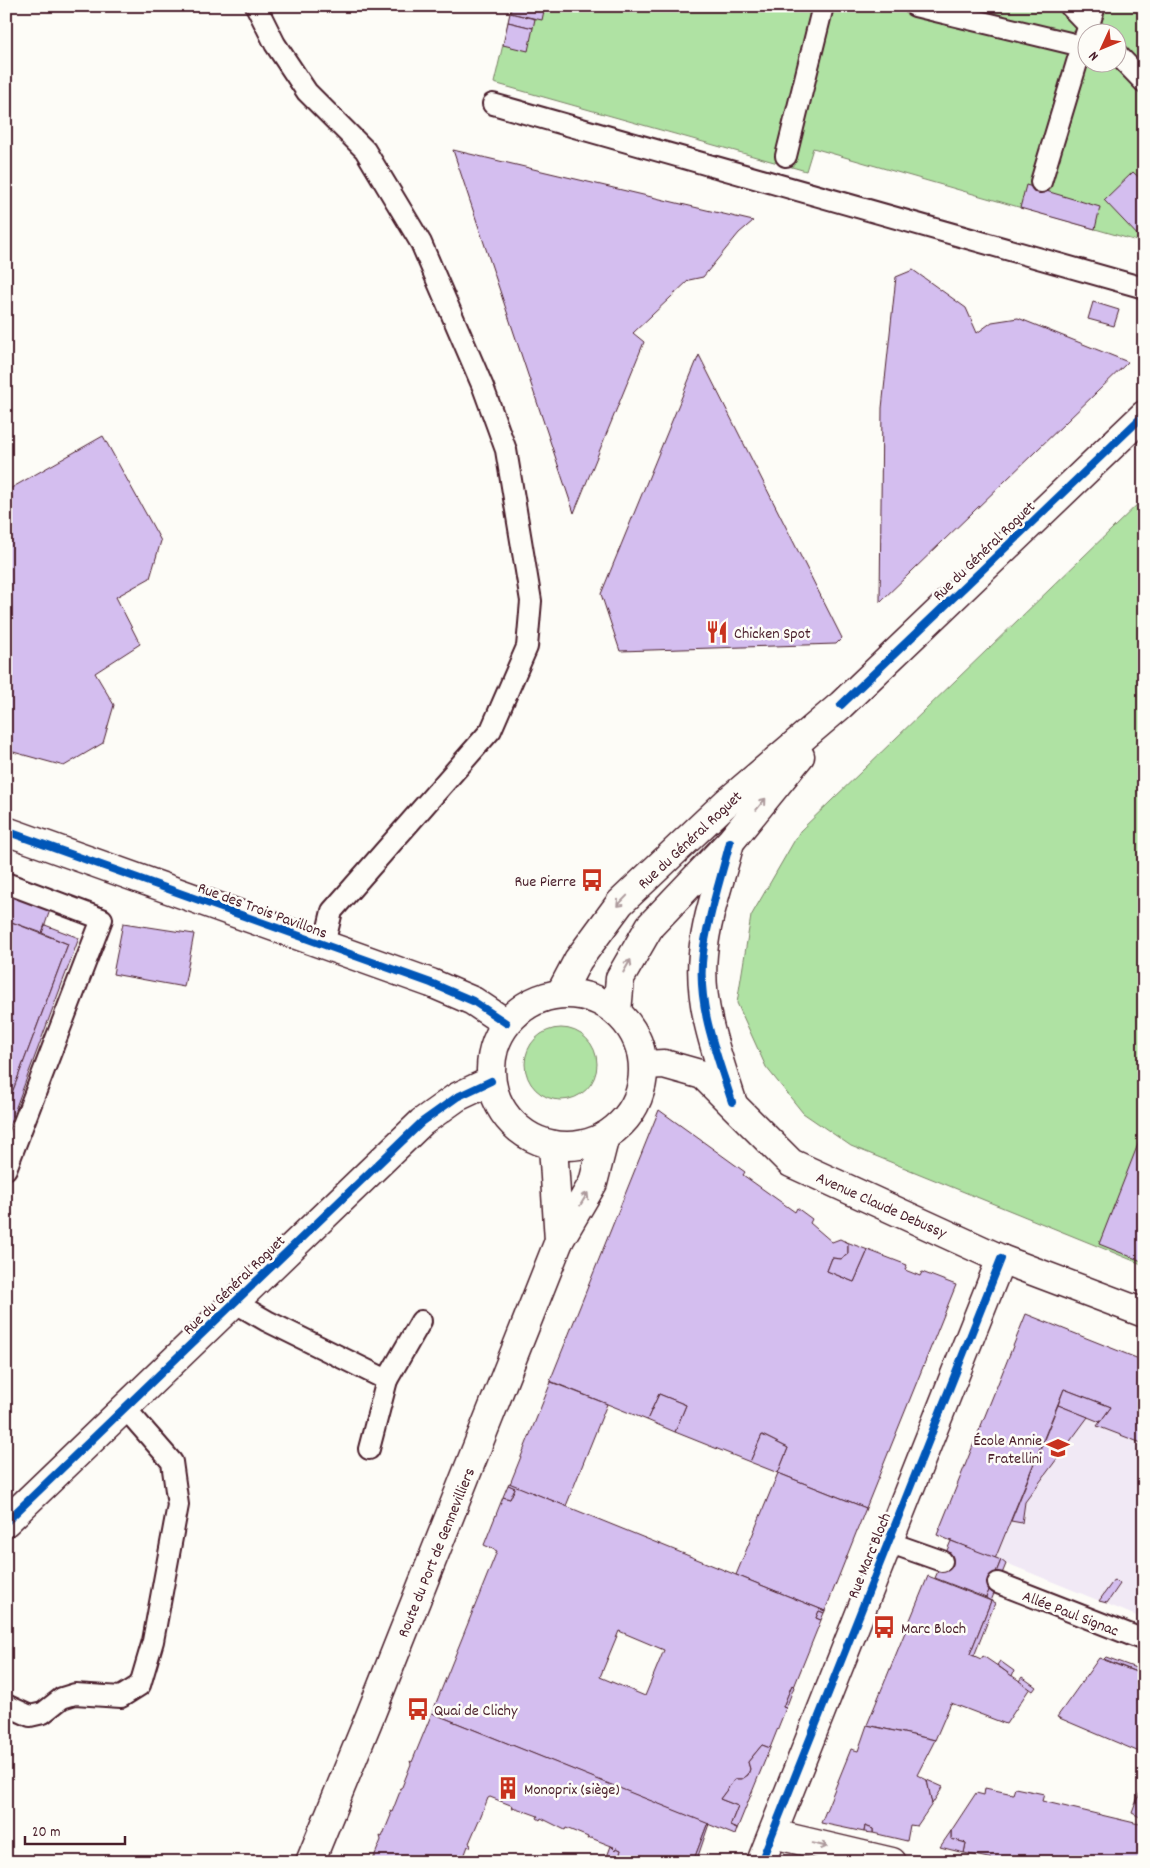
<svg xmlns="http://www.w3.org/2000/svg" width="1150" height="1868" font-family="Dekko,sans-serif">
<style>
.built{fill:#f1e9f5}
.green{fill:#afe2a3;stroke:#7c8067;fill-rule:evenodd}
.building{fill:#d4beef;stroke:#4a1f2b;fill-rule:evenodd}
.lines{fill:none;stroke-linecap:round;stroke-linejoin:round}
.lane-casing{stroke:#4a1f2b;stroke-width:24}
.street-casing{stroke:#4a1f2b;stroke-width:31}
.secondary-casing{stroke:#4a1f2b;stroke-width:31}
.lane{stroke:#fdfcf7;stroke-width:20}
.street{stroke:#fdfcf7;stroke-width:28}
.secondary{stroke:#fdfcf7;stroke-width:28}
.cycleway-casing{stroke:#fdfcf7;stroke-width:11}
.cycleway{stroke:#0057b8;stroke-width:8}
.oneway{stroke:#ac999b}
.labels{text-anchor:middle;stroke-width:5;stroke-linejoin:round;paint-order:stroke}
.street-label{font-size:16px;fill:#4a1f2b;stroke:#fdfcf7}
.poi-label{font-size:16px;fill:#4a1f2b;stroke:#fdfcf7;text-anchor:start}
</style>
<rect width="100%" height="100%" fill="#fdfcf7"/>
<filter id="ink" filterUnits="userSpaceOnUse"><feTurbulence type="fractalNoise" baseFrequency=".02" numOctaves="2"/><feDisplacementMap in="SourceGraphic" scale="10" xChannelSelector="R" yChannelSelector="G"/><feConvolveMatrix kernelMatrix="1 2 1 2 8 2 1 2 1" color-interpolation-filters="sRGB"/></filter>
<g filter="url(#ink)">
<!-- built -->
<path class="built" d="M1026 1314 1144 1361V1619L937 1535Z"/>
<!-- green -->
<g class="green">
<path d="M512 6H1144V243L813 148 806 171 494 83ZM1088 32H1118V62H1088Z"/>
<path d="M1144 498V1265L851 1146 803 1113 766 1067 737 1003 751 916 800 831Z"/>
<circle cx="561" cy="1064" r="36"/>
</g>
<!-- building -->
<g class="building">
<path d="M512 6H545L542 20 510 13Z"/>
<path d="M510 13 535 19 533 28 508 22Z"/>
<path d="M508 22 533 28 528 51 503 45Z"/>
<path d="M453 150 753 221 739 233 703 277 689 280 633 333 644 342 574 513Z"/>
<path d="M1133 172 1144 182 1143 241 1104 200Z"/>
<path d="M1026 185 1100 207 1095 229 1020 208Z"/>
<path d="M913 270 966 308 977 333 992 322 1018 318 1128 362 880 602 882 408 896 277Z"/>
<path d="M1093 302 1119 310 1114 326 1088 319Z"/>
<path d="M699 355 842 638 836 644 620 651 601 594Z"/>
<path d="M103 436 161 541 150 578 116 597 140 644 95 673 114 705 103 743 64 766 6 750V491Z"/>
<path d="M6 894 50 910 42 933 6 920Z"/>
<path d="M6 920 68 944 6 1109Z"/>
<path d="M123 923 194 934 184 987 113 974Z"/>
<path d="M45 925 79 938 6 1134V1109L68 944 42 933Z"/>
<path d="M659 1110 745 1172 743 1175 795 1212 797 1208 812 1219 810 1223 832 1242 840 1239 848 1243V1254L841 1259 832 1258 827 1271 854 1282 868 1250 907 1265 905 1270 920 1276 922 1272 956 1285 866 1508 778 1473 788 1448 762 1435 750 1462 675 1432 686 1405 659 1394 647 1420 550 1381Z"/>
<path d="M1144 1129V1262L1099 1244Z"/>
<path d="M844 1241 868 1250 854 1282 827 1271 832 1258 841 1259 848 1254V1243Z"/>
<path d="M1026 1314 1144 1361V1444L1097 1426 1111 1407 1064 1389 995 1559 937 1535Z"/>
<path d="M551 1382 607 1404 566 1506 510 1484Z"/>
<path d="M1064 1389 1111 1407 1100 1422 1058 1405Z"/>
<path d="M659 1394 686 1405 675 1432 647 1420Z"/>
<path d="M1058 1405 1088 1417 1025 1502 1022 1523 1011 1521Z"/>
<path d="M762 1435 788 1448 778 1473 750 1462Z"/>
<path d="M778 1473 866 1508 825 1611 736 1575Z"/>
<path d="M509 1483 825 1611 824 1613 819 1611 816 1618 821 1620 794 1687 792 1685 783 1707 786 1708 770 1748 762 1745 748 1762 750 1769 748 1775 742 1779H735L720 1799 738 1806 730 1826 737 1829 735 1835 432 1713 497 1551 484 1545 503 1497 510 1499 515 1488 508 1485ZM619 1631 664 1650 645 1696 600 1677Z"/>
<path d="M508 1485 515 1488 510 1499 503 1497Z"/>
<path d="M951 1541 1001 1560 986 1598 935 1578Z"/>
<path d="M1001 1560 1006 1564 991 1601 986 1598Z"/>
<path d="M928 1576 991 1601 970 1654 981 1659 983 1656 1030 1688 1006 1724 951 1703 935 1740 867 1725Z"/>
<path d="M1114 1580 1120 1584 1107 1603 1099 1601Z"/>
<path d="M991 1601 995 1603 974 1656 970 1654Z"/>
<path d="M819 1611 824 1613 821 1620 816 1618Z"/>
<path d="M1106 1657 1144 1671V1675L1104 1659Z"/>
<path d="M1099 1658 1144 1675V1754L1057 1717Z"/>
<path d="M1000 1661 1014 1671 1012 1676 997 1665Z"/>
<path d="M1022 1677 1036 1687 1033 1691 1019 1681Z"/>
<path d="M792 1685 794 1687 786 1708 783 1707Z"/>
<path d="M432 1713 709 1824 707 1825 693 1862 661 1859 618 1860 621 1850 616 1848 615 1850 612 1849 614 1847 591 1838 587 1839 588 1837 566 1828 565 1830 541 1818 540 1820 537 1818 538 1816 516 1808 512 1809 513 1806 490 1797 488 1798 480 1818 481 1819 479 1820 469 1843 471 1844 470 1847 468 1846 462 1862H372L381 1840 380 1836 382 1837 391 1815 390 1811 392 1812 401 1789H399L402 1787 411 1764 410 1761 412 1762Z"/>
<path d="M867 1725 935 1740 917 1775 927 1780 932 1804 917 1826 910 1825 907 1841 873 1833V1829L865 1826 864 1832 821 1823 851 1749 858 1751Z"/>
<path d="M762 1745 770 1748 737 1829 730 1826 738 1806 720 1799 735 1779H742L748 1775 750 1769 748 1762Z"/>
<path d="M927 1780 943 1787 932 1804Z"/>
<path d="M1144 1783V1799L1138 1797Z"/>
<path d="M985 1788 1013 1794 1015 1788 1044 1794 1042 1801 1139 1824 1142 1818 1132 1813 1138 1797 1144 1799V1862H1008L964 1853 966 1843 951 1839V1831L976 1793 984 1795Z"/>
<path d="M709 1824 696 1862H693L707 1825Z"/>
<path d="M865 1826 873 1829V1833L864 1832Z"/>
<path d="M951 1831V1839L966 1843 964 1853 940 1847Z"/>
<path d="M611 1846 615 1850 616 1848 621 1850 618 1860 661 1859 693 1862H605Z"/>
</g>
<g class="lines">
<defs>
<g id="lane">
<path d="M256 6 275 44 307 92 365 150 421 243 483 387 506 450 531 601 527 647 491 730 332 911 324 945"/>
<path d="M915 6 1082 46 1041 182"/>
<path d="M1070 6 1095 32"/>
<path d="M1082 46 1095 6"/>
<path d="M1118 55 1144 82"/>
<path d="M493 104 1144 288"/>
<path d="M786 156 823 6"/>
<path d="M6 883 102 919 6 1169"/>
<path d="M234 1302 267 1321 387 1380 369 1449"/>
<path d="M387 1380 421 1321"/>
<path d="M888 1542 942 1561"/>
<path d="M998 1583 1144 1640"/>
<path d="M6 1705 30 1716 43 1713 62 1698 75 1694 121 1697 140 1685 153 1641 178 1505 172 1462 125 1408"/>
</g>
<g id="street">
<path d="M6 831 431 983 473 1001 506 1023"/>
<path d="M773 1834 892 1862"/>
<path d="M761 1862 1001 1259"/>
</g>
<g id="secondary">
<path d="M729 846C720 881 706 918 703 954 698 1005 717 1054 732 1101"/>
<path d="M560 994 578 960 620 903 727 802 841 705 1144 415"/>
<circle cx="567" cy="1070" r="76"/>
<path d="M617 1012 620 978 650 926 730 842 800 756"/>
<path d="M645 1065 664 1064 703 1075 791 1163 1001 1259 1144 1313"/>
<path d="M553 1145 559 1241"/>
<path d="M6 1522 422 1122 457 1097 491 1081"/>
<path d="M310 1862 370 1716 559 1241 593 1183 605 1136"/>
</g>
</defs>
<!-- lane casing -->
<use href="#lane" class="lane-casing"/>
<!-- street casing -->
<use href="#street" class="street-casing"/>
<!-- secondary casing -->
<use href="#secondary" class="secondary-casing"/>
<!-- lane -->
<use href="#lane" class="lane"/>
<!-- street -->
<use href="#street" class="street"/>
<!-- secondary -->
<use href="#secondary" class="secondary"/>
<defs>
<g id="cycleway">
<path d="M841 705 1144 415"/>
<path d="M6 831 431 983 473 1001 506 1023"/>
<path d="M730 842C721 878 708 916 703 953 696 1004 717 1055 732 1102"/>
<path d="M6 1522 422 1122 457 1097 491 1081"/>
<path d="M761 1862 1001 1259"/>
</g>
</defs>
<!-- cycleway casing -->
<use href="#cycleway" class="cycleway-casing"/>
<!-- cycleway -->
<use href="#cycleway" class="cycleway"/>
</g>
<!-- one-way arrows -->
<defs><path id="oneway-shaft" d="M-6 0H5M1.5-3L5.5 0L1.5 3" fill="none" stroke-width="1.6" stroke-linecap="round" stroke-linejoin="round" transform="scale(1.25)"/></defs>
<g class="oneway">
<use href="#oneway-shaft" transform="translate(761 804) rotate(-51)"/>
<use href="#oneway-shaft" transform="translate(622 901) rotate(134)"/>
<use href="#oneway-shaft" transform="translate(627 966) rotate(-60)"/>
<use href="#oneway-shaft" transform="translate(584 1199) rotate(-59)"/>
<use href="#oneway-shaft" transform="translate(820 1845) rotate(13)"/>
</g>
</g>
<!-- icons -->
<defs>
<symbol id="restaurant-bare" viewBox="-9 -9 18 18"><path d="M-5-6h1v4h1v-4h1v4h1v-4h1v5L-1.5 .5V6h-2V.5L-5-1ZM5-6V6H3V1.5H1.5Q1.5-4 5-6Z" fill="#c8321e" stroke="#fdfcf7" stroke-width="2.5" paint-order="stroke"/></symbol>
<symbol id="bus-bare" viewBox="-9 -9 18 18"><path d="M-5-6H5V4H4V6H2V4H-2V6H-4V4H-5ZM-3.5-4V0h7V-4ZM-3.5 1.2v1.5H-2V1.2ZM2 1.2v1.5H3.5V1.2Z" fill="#c8321e" stroke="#fdfcf7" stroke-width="2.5" paint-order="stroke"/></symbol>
<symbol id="school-bare" viewBox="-9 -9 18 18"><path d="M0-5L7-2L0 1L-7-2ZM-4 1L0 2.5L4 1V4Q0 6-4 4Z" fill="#c8321e" stroke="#fdfcf7" stroke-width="2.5" paint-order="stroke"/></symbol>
<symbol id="building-bare" viewBox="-9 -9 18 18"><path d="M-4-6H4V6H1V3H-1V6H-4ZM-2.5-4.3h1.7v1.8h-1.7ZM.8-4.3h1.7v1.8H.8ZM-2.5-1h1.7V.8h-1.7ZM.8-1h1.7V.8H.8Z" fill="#c8321e" stroke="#fdfcf7" stroke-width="2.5" paint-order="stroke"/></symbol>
</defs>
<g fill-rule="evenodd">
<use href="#restaurant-bare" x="701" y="616" width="32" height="32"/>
<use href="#bus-bare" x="576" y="864" width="32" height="32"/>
<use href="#school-bare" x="1042" y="1432" width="32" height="32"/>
<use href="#bus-bare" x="868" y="1611" width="32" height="32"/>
<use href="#bus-bare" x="402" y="1693" width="32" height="32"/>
<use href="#building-bare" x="492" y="1772" width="32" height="32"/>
</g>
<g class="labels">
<!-- street labels -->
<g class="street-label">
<text transform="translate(983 550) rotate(-44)" y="6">Rue du Général Roguet</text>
<text transform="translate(689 839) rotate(-43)" y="6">Rue du Général Roguet</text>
<text transform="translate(263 909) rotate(20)" y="6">Rue des Trois Pavillons</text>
<text transform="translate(882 1204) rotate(24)" y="6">Avenue Claude Debussy</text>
<text transform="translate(233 1284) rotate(-44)" y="6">Rue du Général Roguet</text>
<text transform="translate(435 1552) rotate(-68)" y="6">Route du Port de Gennevilliers</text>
<text transform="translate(868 1555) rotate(-68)" y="6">Rue Marc Bloch</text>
<text transform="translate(1071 1612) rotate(21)" y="6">Allée Paul Signac</text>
</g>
<!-- poi labels -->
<g class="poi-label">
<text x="734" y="638">Chicken Spot</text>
<text x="576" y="886" text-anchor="end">Rue Pierre</text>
<text x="1042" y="1445" text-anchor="end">École Annie<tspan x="1042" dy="18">Fratellini</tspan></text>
<text x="901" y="1633">Marc Bloch</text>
<text x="434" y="1715">Quai de Clichy</text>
<text x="524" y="1794">Monoprix (siège)</text>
</g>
</g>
<!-- margin -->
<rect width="1150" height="1868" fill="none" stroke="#fdfcf7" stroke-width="25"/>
<rect x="12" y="12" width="1125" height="1843" fill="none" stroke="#4a1f2b" stroke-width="2" filter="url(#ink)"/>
<!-- north arrow -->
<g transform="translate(1102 48) rotate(226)"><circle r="24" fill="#fdfcf7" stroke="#b5a4a5"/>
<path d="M0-4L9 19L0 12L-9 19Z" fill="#c8321e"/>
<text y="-8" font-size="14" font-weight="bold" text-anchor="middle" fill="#4a1f2b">N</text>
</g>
<!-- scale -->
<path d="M25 1836v8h100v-8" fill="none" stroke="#4a1f2b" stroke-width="2.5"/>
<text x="32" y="1836" font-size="15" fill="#4a1f2b" stroke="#fdfcf7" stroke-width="4" paint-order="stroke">20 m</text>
</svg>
